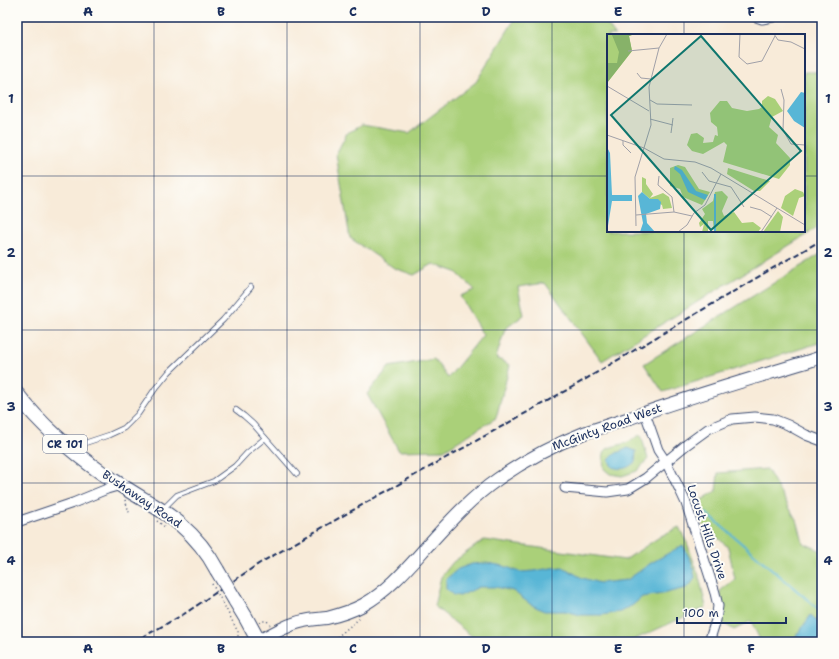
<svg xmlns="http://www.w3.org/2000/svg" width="839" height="659" font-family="'Shantell Sans',sans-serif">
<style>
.green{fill:#aad079;stroke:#62806c}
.water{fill:#58b6d6;stroke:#3a729a}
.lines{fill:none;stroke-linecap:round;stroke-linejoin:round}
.stream{stroke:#58b6d6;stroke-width:2}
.lane-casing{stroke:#3c4b70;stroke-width:6}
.street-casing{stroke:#3c4b70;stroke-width:11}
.secondary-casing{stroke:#3c4b70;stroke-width:14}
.primary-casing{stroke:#3c4b70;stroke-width:16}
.path{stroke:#3c4b70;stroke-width:1.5;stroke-dasharray:1 3;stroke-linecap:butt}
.lane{stroke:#fff;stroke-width:4.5}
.street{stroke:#fff;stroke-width:9}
.secondary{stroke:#fff;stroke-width:12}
.primary{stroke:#fff;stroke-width:14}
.rail{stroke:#1b2f5e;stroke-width:2;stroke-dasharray:6 3;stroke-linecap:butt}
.primary-bridge-casing{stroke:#3c4b70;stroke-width:16;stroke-linecap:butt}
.path-bridge{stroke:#3c4b70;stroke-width:1.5;stroke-dasharray:1 3;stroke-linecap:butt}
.primary-bridge{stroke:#fff;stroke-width:14}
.grid{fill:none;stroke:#1b2f5e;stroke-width:1;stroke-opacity:0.55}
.labels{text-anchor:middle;stroke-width:4;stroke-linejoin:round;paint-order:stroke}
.shield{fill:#fdfcf7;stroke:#5f6c8c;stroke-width:1}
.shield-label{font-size:11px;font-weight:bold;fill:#1b2f5e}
.street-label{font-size:12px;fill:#1b2f5e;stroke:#fdfcf7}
.inset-river{fill:none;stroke:#58b6d6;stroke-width:2}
.inset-road{fill:none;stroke:#a0a0a8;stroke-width:1}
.view{fill:#0f766e;fill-opacity:0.15;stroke:#0f766e;stroke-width:2}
.inset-edge{fill:none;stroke:#1b2f5e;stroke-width:2}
.neatline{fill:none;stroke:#1b2f5e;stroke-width:1.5}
.grid-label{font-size:13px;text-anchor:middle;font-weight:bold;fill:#1b2f5e}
</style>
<rect width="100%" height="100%" fill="#fdfcf7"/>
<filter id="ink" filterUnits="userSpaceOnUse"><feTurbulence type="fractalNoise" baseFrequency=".025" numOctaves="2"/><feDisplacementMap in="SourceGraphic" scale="8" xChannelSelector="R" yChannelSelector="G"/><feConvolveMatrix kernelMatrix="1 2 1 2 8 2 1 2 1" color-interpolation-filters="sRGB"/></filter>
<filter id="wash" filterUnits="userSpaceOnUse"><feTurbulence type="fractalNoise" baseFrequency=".012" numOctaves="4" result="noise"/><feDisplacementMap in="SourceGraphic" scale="16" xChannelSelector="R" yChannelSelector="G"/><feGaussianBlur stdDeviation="0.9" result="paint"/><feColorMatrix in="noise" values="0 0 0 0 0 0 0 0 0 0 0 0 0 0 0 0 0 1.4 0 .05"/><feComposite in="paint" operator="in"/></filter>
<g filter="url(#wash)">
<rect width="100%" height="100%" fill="#f8ebd9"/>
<!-- green -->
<g class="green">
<path d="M513 17H602L615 35H608V231H804V72H822V225L602 361 545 283 518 287 524 315 505 329 496 358 510 365 496 418 444 450 399 451 367 394 389 367 434 359 448 378 483 335 460 296 475 290 456 272 433 264 414 275 394 268 350 238 336 154 347 133 362 125 409 133 476 82 513 22Z"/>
<path d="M822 253V342L663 392 644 364Z"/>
<path d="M641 435 648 459 637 471 622 476 610 474 604 469C600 442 611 450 630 441 635 439 634 437 641 435Z"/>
<path d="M767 469 798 523 803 543 822 551V624L811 616 794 639 797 642H761L751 621 734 630 722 622 723 606 720 591 735 579 728 547 701 523 695 504 716 491 718 473Z"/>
<path d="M679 527 687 543 699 576 706 607 629 642H580L575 639 558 642H479L434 606 441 577 453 562 484 540 625 560 661 536Z"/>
</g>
<!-- water -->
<g class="water">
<path d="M628 448 636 451 635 462C627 469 622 470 612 467L609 460C616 451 619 453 628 448Z"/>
<path d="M683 545 692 563 695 577 691 584 686 588 662 594 642 597 633 605 620 612 602 615H581L565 611H544L530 604 513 591 495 587H479L460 596 453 595 446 589V579L458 569 472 564 487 563 504 566 520 572 534 571 551 568 563 567 582 578 600 583 627 580 651 563Z"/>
<path d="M811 615 822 626V642H797L794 639Z"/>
</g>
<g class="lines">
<!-- stream -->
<path class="stream" d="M706 513 822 612"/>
</g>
</g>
<g filter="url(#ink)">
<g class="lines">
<defs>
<g id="lane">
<path d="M236 410 244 416 253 424 297 474"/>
<path d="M73 447 109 435 124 428 138 414 155 389 169 372 223 320 251 287"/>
<path d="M163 509 177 495 214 481 235 466 247 453 265 438"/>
</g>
<g id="street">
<path d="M756 17 762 19 773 17"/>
<path d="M645 413 658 450 666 462 679 488 686 503 715 593 718 606 716 620 709 642"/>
<path d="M565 488 607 492 628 489 646 478 686 445 708 429 732 419 755 417 773 419 788 425 806 435 822 441"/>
<path d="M17 522 73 503 107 489 121 485"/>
</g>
<path id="secondary" d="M257 642C272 634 288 624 304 621 312 619 319 619 327 618 339 615 352 611 363 605 390 590 410 565 430 543 451 520 472 497 498 479 525 460 554 445 584 433 599 428 615 423 630 418 693 395 758 377 822 357"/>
<g id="primary">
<path d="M17 394C39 423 72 452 102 473 117 483 133 493 148 502 159 509 171 516 181 525 195 537 208 553 217 570"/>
<path d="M235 600 246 618 259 642"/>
</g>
</defs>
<!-- lane casing -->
<use href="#lane" class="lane-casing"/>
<!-- street casing -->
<use href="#street" class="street-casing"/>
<!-- secondary casing -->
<use href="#secondary" class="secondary-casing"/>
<!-- primary casing -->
<use href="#primary" class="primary-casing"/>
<!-- path -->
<g class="path">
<path d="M125 500 130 515"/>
<path d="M157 521 165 527"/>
<path d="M223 603 238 632V638L236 642"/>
<path d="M260 623 263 621H267L270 625"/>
<path d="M331 642 360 618"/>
</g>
<!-- lane -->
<use href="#lane" class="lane"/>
<!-- street -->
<use href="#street" class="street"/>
<!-- secondary -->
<use href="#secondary" class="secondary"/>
<!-- primary -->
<use href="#primary" class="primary"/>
<!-- rail -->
<path class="rail" d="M134 642 184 614 260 563 376 497 574 386 785 261 822 240"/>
<defs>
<path id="primary-bridge" d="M217 570 235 600"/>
</defs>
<!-- primary-bridge casing -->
<use href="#primary-bridge" class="primary-bridge-casing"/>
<!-- path-bridge -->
<path class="path-bridge" d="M212 584 223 603"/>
<!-- primary-bridge -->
<use href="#primary-bridge" class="primary-bridge"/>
</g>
</g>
<!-- grid -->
<path class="grid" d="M154 17V642M287 17V642M420 17V642M552 17V642M684 17V35M17 176H608M804 176H822M684 231V642M17 330H822M17 483H822"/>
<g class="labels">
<!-- shield labels -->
<rect class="shield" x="43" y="435" width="44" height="18" rx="3"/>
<g class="shield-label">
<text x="65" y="448">CR 101</text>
</g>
<!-- street labels -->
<g class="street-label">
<text transform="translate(607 427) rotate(-20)" y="4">McGinty Road West</text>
<text transform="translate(142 499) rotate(34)" y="4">Bushaway Road</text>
<text transform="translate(707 532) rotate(71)" y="4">Locust Hills Drive</text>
</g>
</g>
<!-- overview -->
<g transform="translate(607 34)">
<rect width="198" height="198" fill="#f8ebd9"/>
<path d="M0 0H28L22 2 25 17 0 49ZM161 62 168 65 176 77 165 83 162 93 171 101 169 109 183 124V131L172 145 116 128 120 111 117 108 96 120 85 117 80 111 84 100 90 99 97 104 96 109 106 108 108 101 111 102 110 93 104 88 103 79 113 67H120L125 74 140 77 152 75 155 73V67ZM71 131 78 133 92 155 103 158 95 171 76 163 73 155 63 152V134ZM121 134 163 147 153 157H147L120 140ZM35 143 39 145V150L46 160 43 164 56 159 62 163 65 174 56 175 55 171 43 165 35 158ZM188 155 196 158 198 162 192 164 186 182 174 174 178 162ZM115 157 121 163 115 177 117 182 127 178 135 189 146 188 154 194 151 198H107L106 187H101V198H95L97 190 93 193 92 189 98 180 95 175 106 167 108 158ZM171 177 176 183 173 198H156Z" fill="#aad079"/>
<path d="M28 0 22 2 25 17 0 49V29H10L12 18 5 1Z" fill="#87b269"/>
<path d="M194 58 198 59V94L187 87 180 77ZM0 113 3 119 5 161H25V167H5L0 198ZM68 132 75 136 89 157 101 161 98 166 81 158 73 140 67 135ZM35 158 43 165H51L54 168 53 175 39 180 40 189 48 198H33L36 189 31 162Z" fill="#58b6d6"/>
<path class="inset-river" d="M108 160V198"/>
<path class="inset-road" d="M133 0 132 23 140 30 155 27 168 2M167 0 171 6 184 8 198 15M21 17 52 14M30 39 34 44 44 45M0 52 42 77M174 55 177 66 176 96 184 110 198 111M43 66 50 70 85 71M43 85 66 91M64 99 66 84M0 101 37 114M16 107V111L24 119M37 114 57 125 88 128 104 134 198 191M95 138 102 147 124 153 137 173M52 142 51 151 65 163 67 178M143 173 154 176 165 183M29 181 67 178 85 182M198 191V176M29 192 28 143 44 91 42 53 52 14 60 0M71 198 80 191 87 179 98 171 114 140M154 198 170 174"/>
<path class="view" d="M94 2 194 117 104 196 4 81Z"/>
<rect width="198" height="198" class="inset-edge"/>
</g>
<!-- margin -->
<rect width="839" height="659" fill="none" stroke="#fdfcf7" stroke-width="44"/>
<!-- scale -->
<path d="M677 617v6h109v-6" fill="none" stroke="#1b2f5e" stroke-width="2"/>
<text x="683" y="617" font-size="12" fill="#1b2f5e" stroke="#fdfcf7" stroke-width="3" paint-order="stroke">100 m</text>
<rect x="22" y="22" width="795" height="615" class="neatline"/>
<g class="grid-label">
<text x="88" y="16">A</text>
<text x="221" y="16">B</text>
<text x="353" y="16">C</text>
<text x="486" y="16">D</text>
<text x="618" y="16">E</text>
<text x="751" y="16">F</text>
<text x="11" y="103">1</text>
<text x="828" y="103">1</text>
<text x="11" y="257">2</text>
<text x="828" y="257">2</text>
<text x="11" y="411">3</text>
<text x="828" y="411">3</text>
<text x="11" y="565">4</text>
<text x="828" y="565">4</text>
<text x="88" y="653">A</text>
<text x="221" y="653">B</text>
<text x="353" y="653">C</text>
<text x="486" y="653">D</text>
<text x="618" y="653">E</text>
<text x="751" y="653">F</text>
</g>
</svg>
